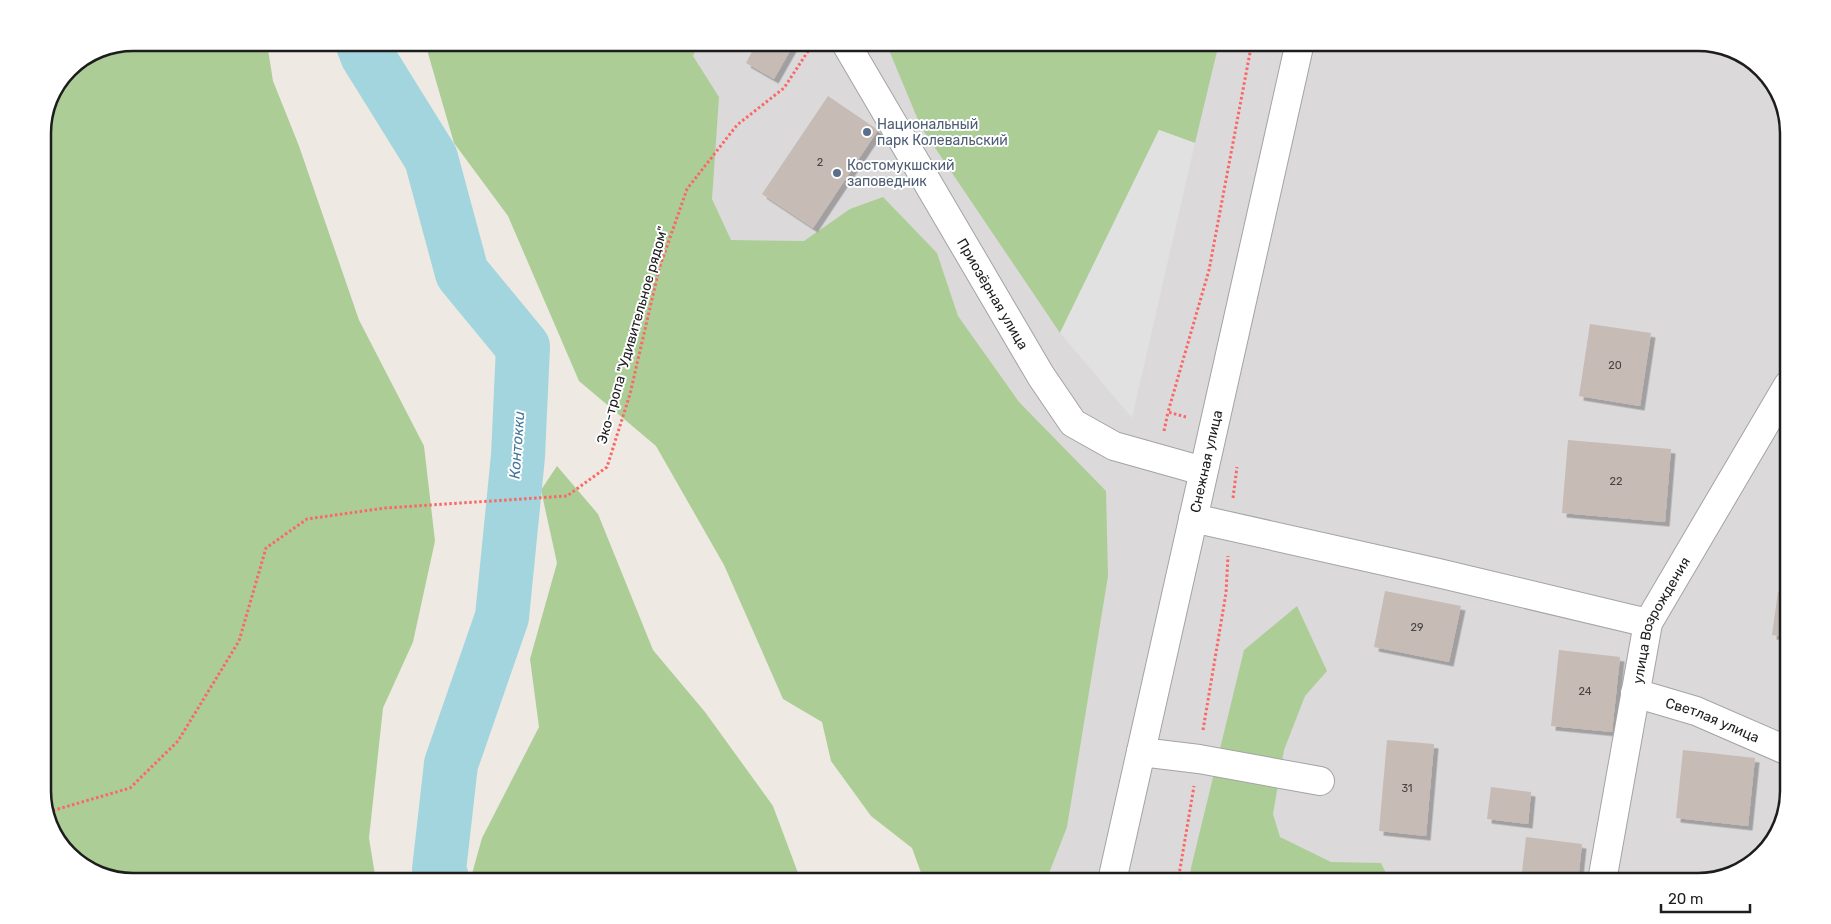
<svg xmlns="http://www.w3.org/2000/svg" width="1831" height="924" font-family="Rubik,sans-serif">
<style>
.residential{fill:#dbd9da}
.forest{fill:#acce96}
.parking{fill:#e1e1e1}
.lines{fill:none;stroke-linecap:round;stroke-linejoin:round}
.river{stroke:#a2d5dd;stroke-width:54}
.building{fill:#c6bbb5;filter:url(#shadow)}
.minor-casing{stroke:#a4a4a4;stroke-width:30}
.path{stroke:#fb6766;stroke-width:3;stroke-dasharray:2.5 2.5;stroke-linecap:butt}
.minor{stroke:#fff;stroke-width:28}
.service-dot{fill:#5c6f8a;stroke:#fff;stroke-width:2}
.labels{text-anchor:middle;stroke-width:4;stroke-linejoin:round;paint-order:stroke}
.number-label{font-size:11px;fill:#474443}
.service-label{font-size:14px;fill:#4e5e75;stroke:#fff;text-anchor:start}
.street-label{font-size:14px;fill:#1d1d1d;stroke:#fff}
.water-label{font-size:15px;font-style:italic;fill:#42789d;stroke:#fff}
.rim{fill:none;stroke:#1d1d1d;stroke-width:2.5}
</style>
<defs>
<filter id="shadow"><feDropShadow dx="4.5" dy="4.5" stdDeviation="0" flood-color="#0004"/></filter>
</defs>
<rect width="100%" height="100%" fill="#eee9e2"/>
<!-- residential -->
<path class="residential" d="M1698 42 1738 52 1773 83 1788 128V791L1779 831 1748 866 1698 881H1022L686 263 665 43Z"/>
<!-- forest -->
<g class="forest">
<path d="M133 43H267L273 81 299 146 359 320 424 446 435 541 413 642 383 708 369 838 376 881H133L93 872 58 841 43 797V128L69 69 99 49Z"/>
<path d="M425 43H699L693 56 719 97 712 199 731 240 804 241 850 209 883 197 937 253 958 316 1019 402 1106 491 1108 576 1067 827 1046 881H924L912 848 871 816 831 761 822 722 783 699 724 565 656 446 579 381 508 216 454 143Z"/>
<path d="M886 43H1219L1195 143 1159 130 1060 333 921 127Z"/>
<path d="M557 466 598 514 653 650 705 712 773 806 801 881H470L482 838 539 727 530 659 557 563 541 490Z"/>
<path d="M1297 606 1327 671 1305 696 1284 750 1273 814 1280 837 1331 862 1381 863 1386 873 1348 881H1190L1191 868 1244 650Z"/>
</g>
<!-- parking -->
<path class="parking" d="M1159 130 1195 143 1132 418 1060 333Z"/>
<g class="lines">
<!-- river -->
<path class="river" d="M362 42 367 55 431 158 462 273 523 347 518 456 502 617 451 764 439 870 443 881"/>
</g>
<!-- building -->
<g class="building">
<path d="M757 42H795L774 79 746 63Z"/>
<path d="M828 96 878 130 813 228 762 194Z"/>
<path d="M1590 324 1651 333 1640 406 1579 396Z"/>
<path d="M1568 440 1671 449 1665 522 1562 513Z"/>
<path d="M1385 591 1461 606 1449 662 1374 647Z"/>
<path d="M1778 592 1788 594V637L1772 635Z"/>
<path d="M1559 650 1620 657 1612 732 1551 726Z"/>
<path d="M1387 740 1434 744 1426 836 1379 831Z"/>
<path d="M1683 750 1755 758 1748 826 1676 818Z"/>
<path d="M1491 787 1531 792 1528 824 1487 819Z"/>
<path d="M1526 837 1582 844 1578 881H1521Z"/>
</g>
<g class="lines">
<defs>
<g id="minor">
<path id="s1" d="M845 42 1041 376 1073 423 1114 446 1203 471"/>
<path d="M1193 518 1438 573 1648 623"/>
<path id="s2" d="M1635 693 1696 711 1788 751"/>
<path d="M1141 752 1199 759 1320 781"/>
<path id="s3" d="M1112 881 1300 42"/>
<path id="s4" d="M1602 881 1648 623 1788 385"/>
</g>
</defs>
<!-- minor casing -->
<use href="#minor" class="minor-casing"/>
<!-- path -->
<g class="path">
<path d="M1186 417 1168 412 1209 270 1252 42"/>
<path d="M1164 431 1168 412"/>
<path d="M1233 498 1237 467"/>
<path d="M1203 730 1226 593 1228 556"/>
<path d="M48 812 130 788 178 741 239 641 266 548 307 519 385 508 567 496 607 467 630 394 659 269 687 189 737 125 784 88 814 42"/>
<path d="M1178 881 1194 786"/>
</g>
<!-- minor -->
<use href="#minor" class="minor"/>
</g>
<!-- markers -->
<g class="service-dot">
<circle cx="867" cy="132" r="5"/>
<circle cx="837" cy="173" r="5"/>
</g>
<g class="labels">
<!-- number labels -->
<g class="number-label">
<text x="820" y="166">2</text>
<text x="1615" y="369">20</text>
<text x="1616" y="485">22</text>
<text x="1417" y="631">29</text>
<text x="1585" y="695">24</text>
<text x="1407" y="792">31</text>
</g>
<!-- service labels -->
<g class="service-label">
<text x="877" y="129">Национальный<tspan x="877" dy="16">парк Колевальский</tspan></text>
<text x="847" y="170">Костомукшский<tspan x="847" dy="16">заповедник</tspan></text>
</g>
<!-- street labels -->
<g class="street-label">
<text dy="5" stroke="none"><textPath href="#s1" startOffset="292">Приозёрная улица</textPath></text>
<text transform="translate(632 335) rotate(-74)" y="5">Эко-тропа "Удивительное рядом"</text>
<text dy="5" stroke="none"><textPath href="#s3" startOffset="430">Снежная улица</textPath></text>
<text dy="5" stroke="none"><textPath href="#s4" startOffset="269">улица Возрождения</textPath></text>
<text dy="5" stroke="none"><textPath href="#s2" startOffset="82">Светлая улица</textPath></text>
</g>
<!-- water labels -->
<g class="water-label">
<text transform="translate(517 445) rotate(-86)" y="5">Контокки</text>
</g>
</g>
<!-- crop -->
<path d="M0 0H1831V924H0ZM133 51H1698A82 82 0 0 1 1780 133V791A82 82 0 0 1 1698 873H133A82 82 0 0 1 51 791V133A82 82 0 0 1 133 51Z" fill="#fff" fill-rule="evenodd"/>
<path class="rim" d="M133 51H1698A82 82 0 0 1 1780 133V791A82 82 0 0 1 1698 873H133A82 82 0 0 1 51 791V133A82 82 0 0 1 133 51Z"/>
<!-- scale -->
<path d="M1661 904v8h89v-8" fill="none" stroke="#1d1d1d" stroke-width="2.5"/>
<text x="1668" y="904" font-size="15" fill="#1d1d1d" stroke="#ffffff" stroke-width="4" paint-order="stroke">20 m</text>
</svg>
